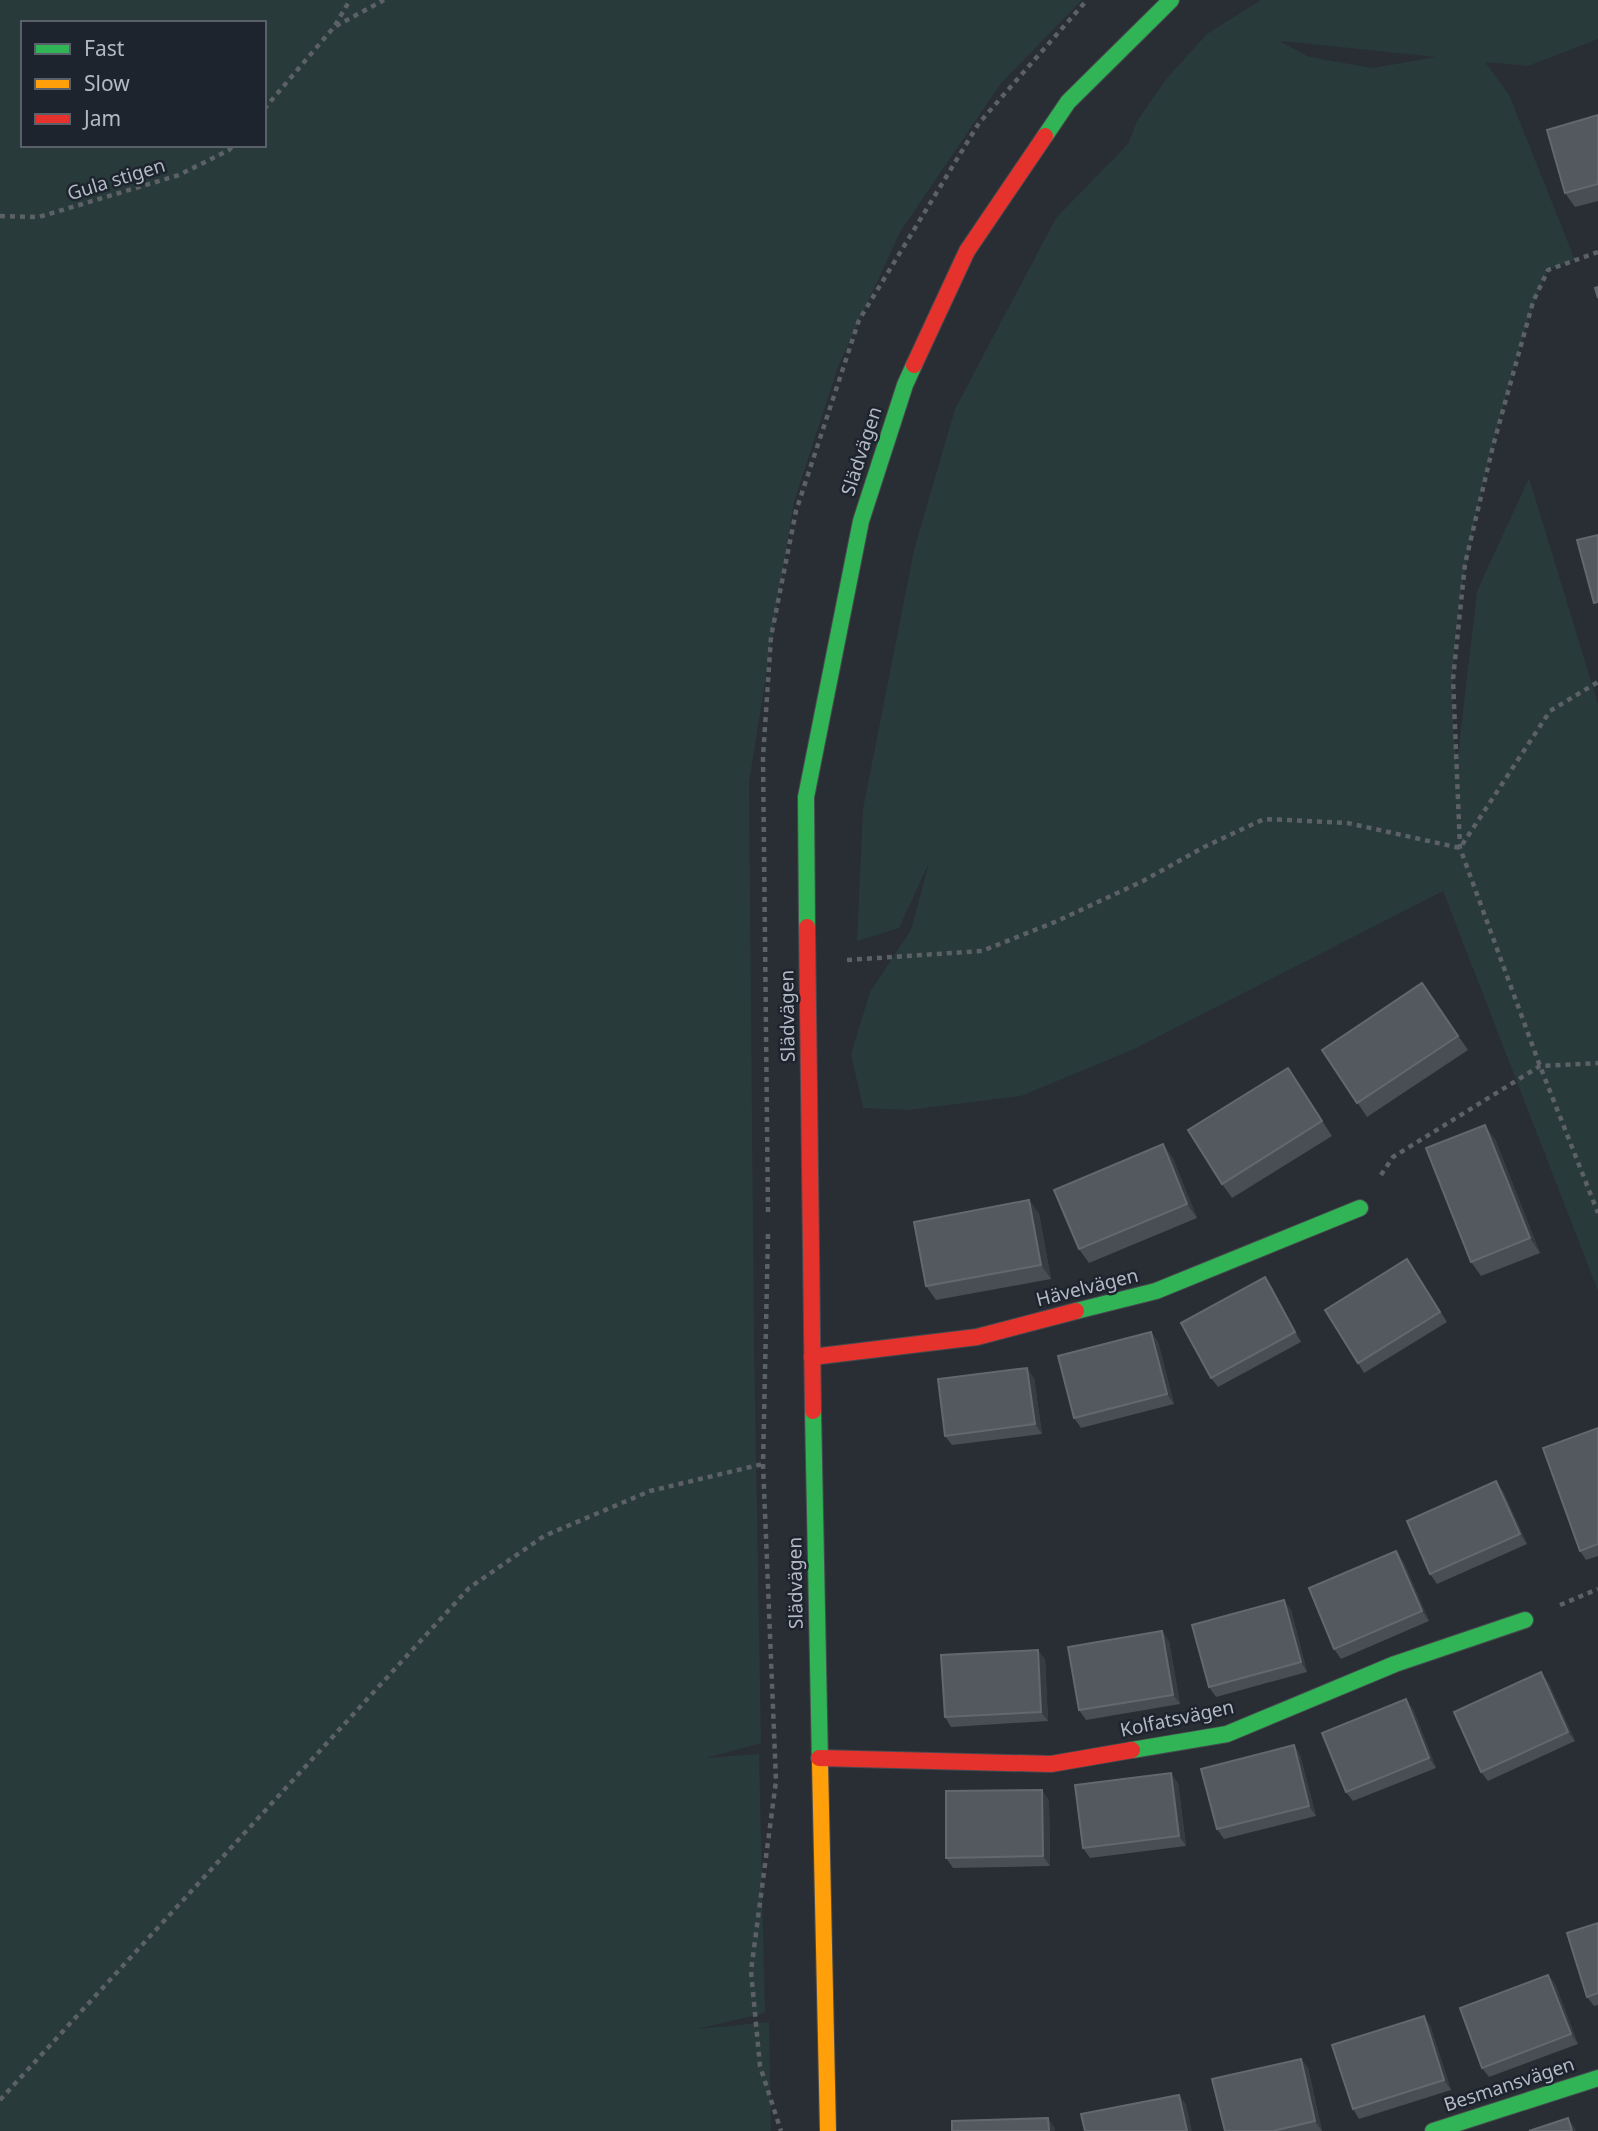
<svg xmlns="http://www.w3.org/2000/svg" width="1598" height="2131" font-family="'Noto Sans',sans-serif">
<style>
.green{fill:#293a3b;fill-rule:evenodd}
.lines{fill:none;stroke-linecap:round;stroke-linejoin:round}
.fast-casing{stroke:#474a4f;stroke-width:18}
.slow-casing{stroke:#474a4f;stroke-width:18}
.jam-casing{stroke:#474a4f;stroke-width:18}
.path{stroke:#5c6166;stroke-width:4.5;stroke-dasharray:5 5;stroke-linecap:butt}
.fast{stroke:#30b455;stroke-width:16}
.slow{stroke:#ff9f0a;stroke-width:16}
.jam{stroke:#e5322d;stroke-width:16}
.wall{fill:#494d54}
.shaded-wall{fill:#373c42}
.building{fill:#545960;stroke:#636870;stroke-width:2}
.labels{text-anchor:middle;stroke-width:5;stroke-linejoin:round;paint-order:stroke}
.street-label{font-size:19px;fill:#b3bac5;stroke:#1d242e}
</style>
<rect width="100%" height="100%" fill="#292e34"/>
<!-- green -->
<g class="green">
<path d="M0 0H1082L1001 83 900 232 838 367 794 502 749 782 754 1342 761 1743 706 1758 759 1754 765 2013 697 2029 769 2022 771 2131H0ZM23 23H264V145H23Z"/>
<path d="M1261 0H1598V39L1528 66 1485 62 1509 95 1575 260 1548 270C1528 312 1518 356 1505 401 1475 511 1440 650 1457 763L1477 591 1529 478 1598 704V1291L1443 891 1134 1049 1021 1096 908 1110 863 1108 851 1054 870 992 911 930 929 863 899 928 857 941 863 809 914 550 955 409 1056 218 1128 144 1137 121 1167 78 1207 34ZM1281 42 1282 41 1436 57 1373 68 1309 57Z"/>
</g>
<g class="lines">
<defs>
<g id="fast">
<path d="M1045 136 1068 102 1171 0"/>
<path d="M807 927 806 797 861 521 905 385 914 365"/>
<path d="M1076 1311 1156 1291 1360 1208"/>
<path d="M813 1411 820 1763"/>
<path d="M1132 1750 1227 1734 1395 1664 1525 1620"/>
<path d="M1433 2131 1598 2078"/>
</g>
<path id="slow" d="M820 1763 828 2131"/>
<g id="jam">
<path d="M914 365 967 251 1045 136"/>
<path d="M807 927 813 1411"/>
<path d="M812 1357 977 1337 1076 1311"/>
<path d="M819 1758 1051 1764 1132 1750"/>
</g>
</defs>
<!-- fast casing -->
<use href="#fast" class="fast-casing"/>
<!-- slow casing -->
<use href="#slow" class="slow-casing"/>
<!-- jam casing -->
<use href="#jam" class="jam-casing"/>
<!-- path -->
<g class="path">
<path d="M336 26 384 0"/>
<path d="M264 109 334 27 350 0"/>
<path d="M0 216 39 217 179 175 229 150 233 145"/>
<path d="M1598 252 1548 270 1533 302 1493 446 1465 564 1453 679 1460 848 1540 1066 1598 1213"/>
<path d="M847 960 982 951 1055 922 1143 881 1204 847 1264 819 1348 823 1460 848 1550 711 1598 682"/>
<path d="M1381 1175 1393 1157 1540 1066 1598 1063"/>
<path d="M768 1212 763 757 771 637 796 511 859 320 979 123 1087 0"/>
<path d="M768 1234 763 1464 776 1781 751 1971 760 2066 781 2131"/>
<path d="M1560 1605 1598 1589"/>
<path d="M0 2100 469 1588 544 1536 650 1491 763 1464"/>
</g>
<!-- fast -->
<use href="#fast" class="fast"/>
<!-- slow -->
<use href="#slow" class="slow"/>
<!-- jam -->
<use href="#jam" class="jam"/>
</g>
<!-- wall -->
<g class="wall">
<path d="M1598 115V201L1575 207 1565 193Z"/>
<path d="M1422 983 1468 1050 1367 1117 1322 1050Z"/>
<path d="M1288 1068 1332 1136 1232 1198 1222 1184Z"/>
<path d="M1495 1139 1540 1253 1481 1276 1471 1262Z"/>
<path d="M1163 1144 1173 1159 1197 1218 1089 1263 1079 1249Z"/>
<path d="M1029 1200 1039 1214 1051 1279 936 1300 926 1286Z"/>
<path d="M1407 1259 1447 1322 1364 1373 1358 1363Z"/>
<path d="M1272 1287 1301 1342 1218 1387 1211 1378Z"/>
<path d="M1151 1332 1158 1342 1174 1404 1081 1428 1074 1418Z"/>
<path d="M1034 1378 1042 1434 952 1445 945 1436Z"/>
<path d="M1598 1428V1556L1586 1560 1580 1551Z"/>
<path d="M1503 1491 1527 1544 1437 1584 1430 1574Z"/>
<path d="M1403 1561 1429 1621 1341 1659 1334 1649Z"/>
<path d="M1291 1610 1307 1672 1216 1697 1209 1687Z"/>
<path d="M1169 1641 1180 1704 1086 1720 1079 1710Z"/>
<path d="M1045 1659 1048 1721 951 1727 945 1717Z"/>
<path d="M1548 1682 1575 1741 1488 1781 1481 1772Z"/>
<path d="M1413 1709 1436 1768 1353 1801 1346 1792Z"/>
<path d="M1294 1745 1300 1755 1316 1816 1224 1839 1217 1829Z"/>
<path d="M1178 1783 1186 1846 1090 1858 1083 1848Z"/>
<path d="M1049 1800 1050 1866 953 1868 946 1858Z"/>
<path d="M1598 1923V2005L1594 2006 1587 1997Z"/>
<path d="M1548 1975 1555 1984 1578 2044 1489 2077 1482 2068Z"/>
<path d="M1430 2025 1451 2090 1359 2119 1353 2109Z"/>
<path d="M1301 2059 1308 2068 1322 2131H1225Z"/>
</g>
<!-- shaded-wall -->
<g class="shaded-wall">
<path d="M1288 1068 1298 1082 1332 1136 1322 1121Z"/>
<path d="M1485 1125 1495 1139 1540 1253 1530 1238Z"/>
<path d="M1163 1144 1173 1159 1197 1218 1187 1204Z"/>
<path d="M1029 1200 1039 1214 1051 1279 1041 1265Z"/>
<path d="M1265 1277 1272 1287 1301 1342 1295 1332Z"/>
<path d="M1151 1332 1158 1342 1174 1404 1167 1394Z"/>
<path d="M1027 1368 1034 1378 1042 1434 1035 1424Z"/>
<path d="M1496 1481 1503 1491 1527 1544 1520 1534Z"/>
<path d="M1396 1551 1403 1561 1429 1621 1422 1611Z"/>
<path d="M1284 1600 1291 1610 1307 1672 1301 1662Z"/>
<path d="M1162 1631 1169 1641 1180 1704 1173 1695Z"/>
<path d="M1038 1650 1045 1659 1048 1721 1041 1712Z"/>
<path d="M1541 1672 1548 1682 1575 1741 1568 1732Z"/>
<path d="M1406 1699 1413 1709 1436 1768 1429 1758Z"/>
<path d="M1294 1745 1300 1755 1316 1816 1309 1806Z"/>
<path d="M1171 1773 1178 1783 1186 1846 1179 1836Z"/>
<path d="M1042 1790 1049 1800 1050 1866 1043 1856Z"/>
<path d="M1548 1975 1555 1984 1578 2044 1571 2034Z"/>
<path d="M1424 2016 1430 2025 1451 2090 1444 2080Z"/>
<path d="M1301 2059 1308 2068 1322 2131 1315 2121Z"/>
<path d="M1179 2095 1186 2104 1192 2131H1187Z"/>
<path d="M1048 2118 1055 2128V2131H1049Z"/>
<path d="M1568 2118 1575 2128 1576 2131H1572Z"/>
</g>
<!-- building -->
<g class="building">
<path d="M1598 115V184L1565 193 1547 130Z"/>
<path d="M1598 287V298L1595 288Z"/>
<path d="M1598 535V602L1594 603 1577 540Z"/>
<path d="M1422 983 1458 1036 1357 1103 1322 1050Z"/>
<path d="M1288 1068 1322 1121 1222 1184 1188 1130Z"/>
<path d="M1485 1125 1530 1238 1471 1262 1426 1148Z"/>
<path d="M1163 1144 1187 1204 1079 1249 1054 1190Z"/>
<path d="M1029 1200 1041 1265 926 1286 914 1222Z"/>
<path d="M1407 1259 1440 1312 1358 1363 1325 1310Z"/>
<path d="M1265 1277 1295 1332 1211 1378 1181 1323Z"/>
<path d="M1151 1332 1167 1394 1074 1418 1058 1356Z"/>
<path d="M1027 1368 1035 1424 945 1436 938 1379Z"/>
<path d="M1598 1428V1544L1580 1551 1543 1448Z"/>
<path d="M1496 1481 1520 1534 1430 1574 1407 1521Z"/>
<path d="M1396 1551 1422 1611 1334 1649 1309 1588Z"/>
<path d="M1284 1600 1301 1662 1209 1687 1192 1625Z"/>
<path d="M1162 1631 1173 1695 1079 1710 1068 1647Z"/>
<path d="M1038 1650 1041 1712 945 1717 941 1655Z"/>
<path d="M1541 1672 1568 1732 1481 1772 1454 1712Z"/>
<path d="M1406 1699 1429 1758 1346 1792 1322 1733Z"/>
<path d="M1294 1745 1309 1806 1217 1829 1201 1769Z"/>
<path d="M1171 1773 1179 1836 1083 1848 1075 1785Z"/>
<path d="M1042 1790 1043 1856 946 1858V1791Z"/>
<path d="M1598 1923V1993L1587 1997 1567 1933Z"/>
<path d="M1548 1975 1571 2034 1482 2068 1460 2008Z"/>
<path d="M1424 2016 1444 2080 1353 2109 1332 2045Z"/>
<path d="M1301 2059 1315 2121 1273 2131H1225L1212 2079Z"/>
<path d="M1179 2095 1187 2131H1085L1081 2114Z"/>
<path d="M1048 2118 1049 2131H952V2121Z"/>
<path d="M1568 2118 1572 2131H1529Z"/>
</g>
<g class="labels">
<!-- street labels -->
<g class="street-label">
<text transform="translate(116 179) rotate(-17)" y="7">Gula stigen</text>
<text transform="translate(861 451) rotate(-72)" y="7">Slädvägen</text>
<text transform="translate(787 1016) rotate(-91)" y="7">Slädvägen</text>
<text transform="translate(1087 1287) rotate(-14)" y="7">Hävelvägen</text>
<text transform="translate(795 1583) rotate(-91)" y="7">Slädvägen</text>
<text transform="translate(1177 1718) rotate(-12)" y="7">Kolfatsvägen</text>
<text transform="translate(1509 2084) rotate(-18)" y="7">Besmansvägen</text>
</g>
</g>
<!-- legend -->
<rect x="21" y="21" width="245" height="126" fill="#1d242e" stroke="#59606a" stroke-width="2"/>
<rect x="35" y="44" width="35" height="10" fill="#30b455" stroke="#59606a" stroke-width="2"/>
<text x="84" y="56" font-size="21" fill="#b3bac5">Fast</text>
<rect x="35" y="79" width="35" height="10" fill="#ff9f0a" stroke="#59606a" stroke-width="2"/>
<text x="84" y="91" font-size="21" fill="#b3bac5">Slow</text>
<rect x="35" y="114" width="35" height="10" fill="#e5322d" stroke="#59606a" stroke-width="2"/>
<text x="84" y="126" font-size="21" fill="#b3bac5">Jam</text>
</svg>
